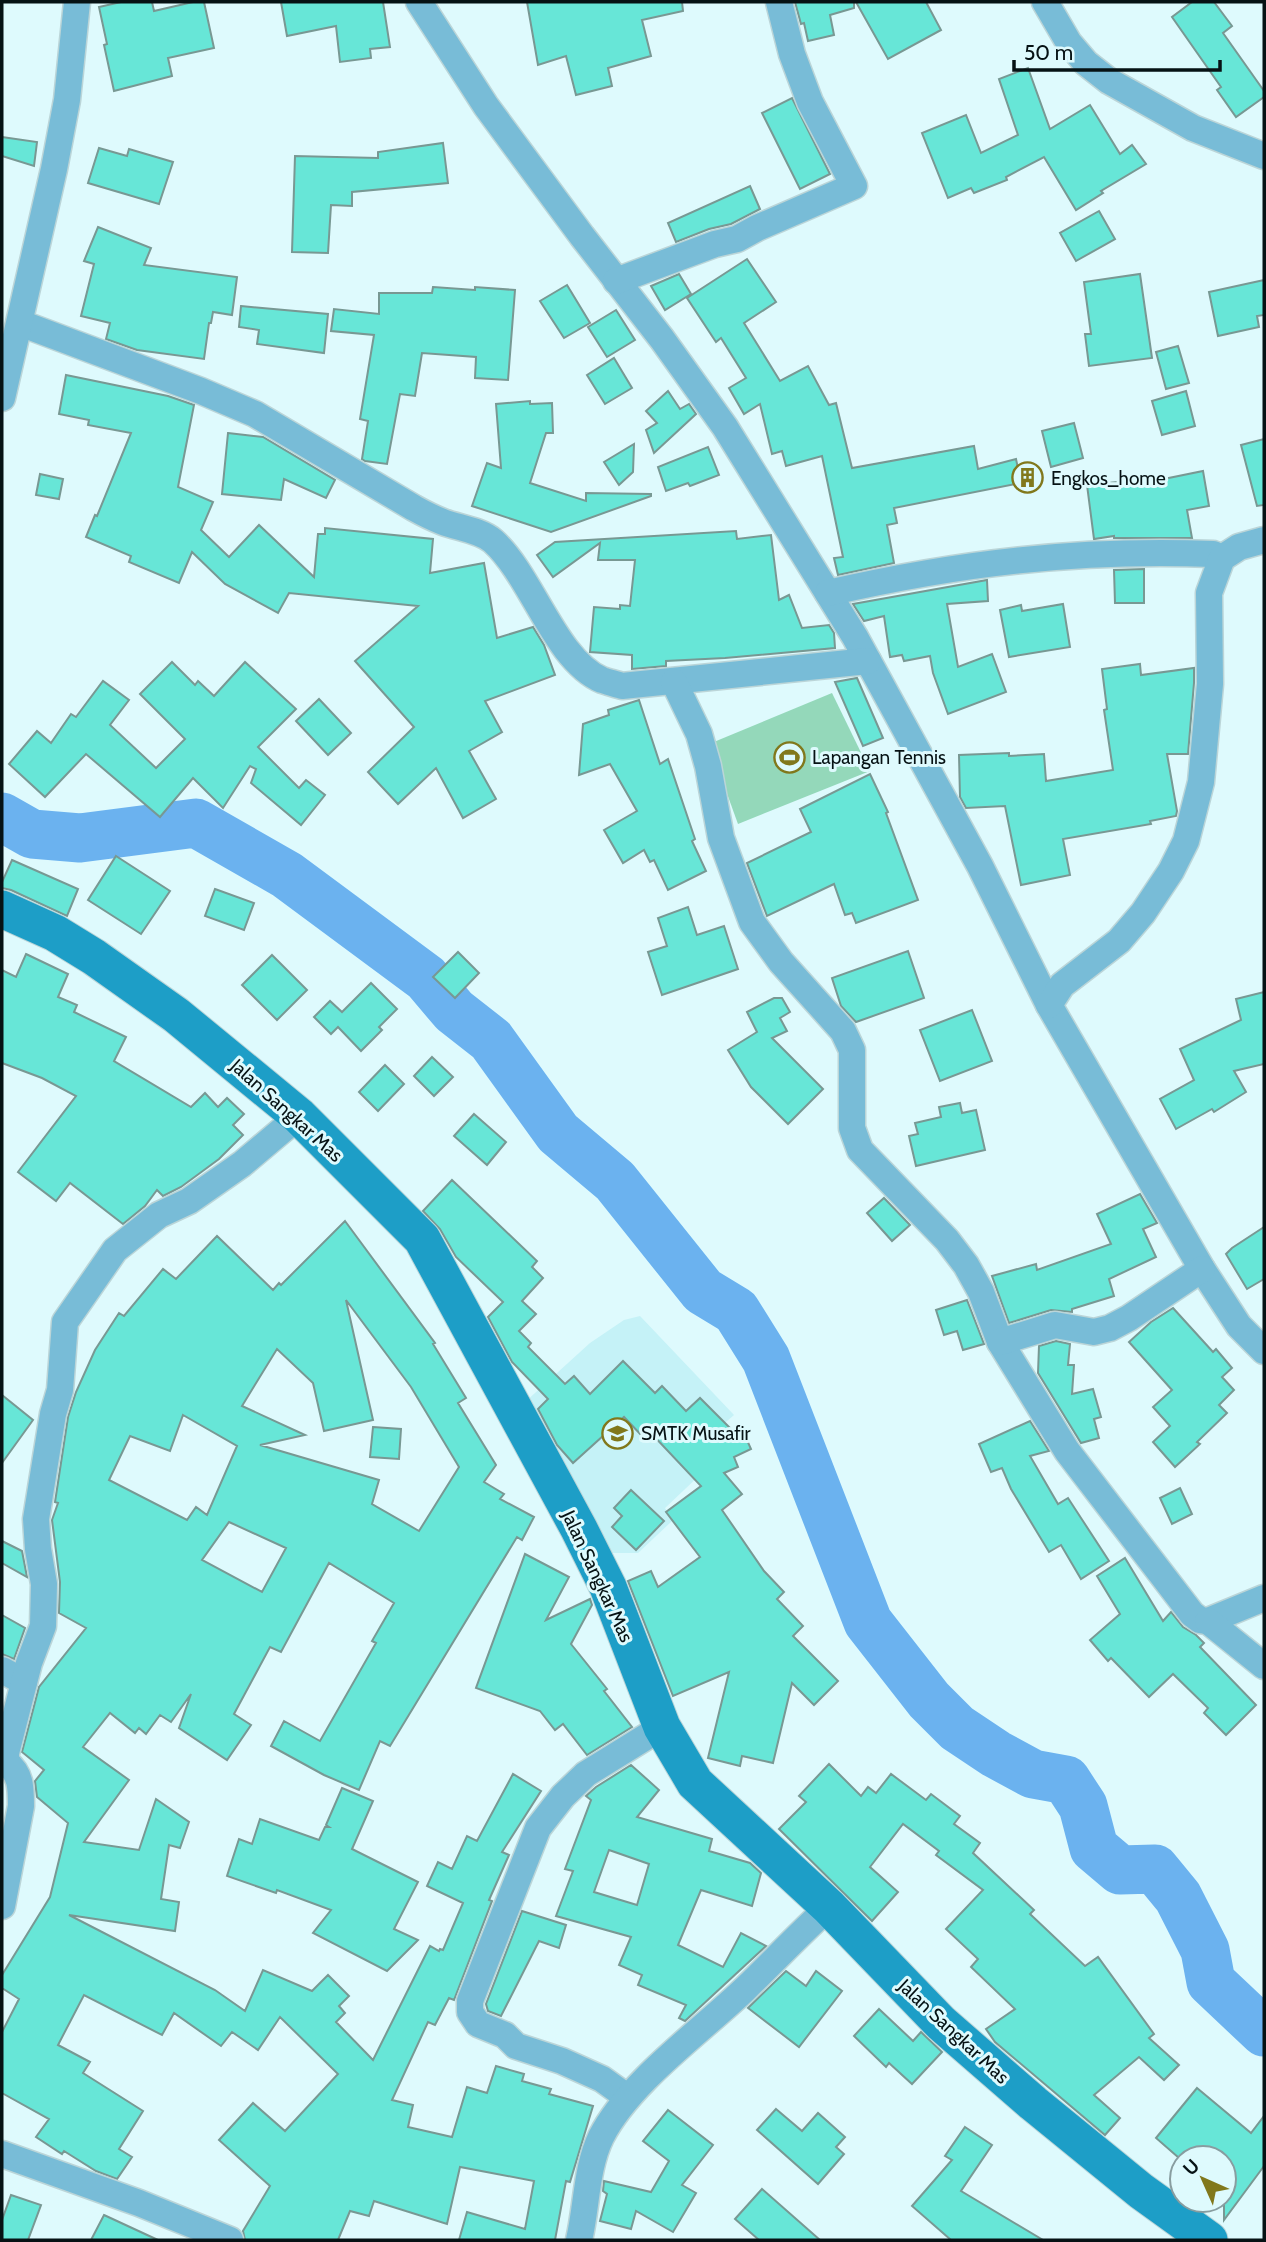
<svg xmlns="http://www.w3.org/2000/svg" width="1266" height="2242" font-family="Cabin,sans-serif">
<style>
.built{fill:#c5f2f7}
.green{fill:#94d8ba}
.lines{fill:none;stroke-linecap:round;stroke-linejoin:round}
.river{stroke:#6bb2ef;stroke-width:49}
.building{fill:#67e6d7;stroke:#789893;stroke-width:2;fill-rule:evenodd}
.street-casing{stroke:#bbd5d8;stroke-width:29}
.secondary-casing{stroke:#bbd5d8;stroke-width:39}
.street{stroke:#78bcd7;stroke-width:26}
.secondary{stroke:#1d9ec7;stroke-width:37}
.labels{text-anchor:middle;stroke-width:6;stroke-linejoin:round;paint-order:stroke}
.poi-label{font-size:19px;fill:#061214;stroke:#defafd;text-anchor:start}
.street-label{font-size:19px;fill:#061214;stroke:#defafd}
</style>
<rect width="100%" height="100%" fill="#defafd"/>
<!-- built -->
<path class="built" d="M640 1316 734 1415 692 1451 703 1472 665 1508 672 1521 638 1553H579L513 1413 590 1343 624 1320Z"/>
<!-- green -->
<path class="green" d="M832 693 870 771 738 824 709 744Z"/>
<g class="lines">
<!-- river -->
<path class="river" d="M2 817 32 834 80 838 196 823 287 875 426 978 454 1011 491 1040 558 1133 615 1181 703 1291 736 1311 766 1359 868 1622 929 1700 957 1728 996 1754 1033 1774 1066 1780 1083 1806 1094 1848 1120 1870 1155 1869 1178 1897 1205 1950 1211 1982 1264 2032"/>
</g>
<!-- building -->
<g class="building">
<path d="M121 2H152L154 11 193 2H204L214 48 168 58 172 76 114 91 104 45 107 44 99 7Z"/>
<path d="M281 2H383L390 47 370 49 371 58 340 62 336 26 287 36Z"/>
<path d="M527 2H682L683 11 642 20 651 56 608 68 612 86 576 95 566 56 538 65Z"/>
<path d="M795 2H854V8L830 15 834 35 808 41 804 23 801 24Z"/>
<path d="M856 2H926L941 30 888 59Z"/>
<path d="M1192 2H1214L1232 26 1223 33 1264 91V97L1236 117 1217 90 1221 87 1172 17Z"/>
<path d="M1028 68 1050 129 1090 105 1120 154 1132 145 1146 164 1101 191 1103 193 1076 210 1044 157 1006 177 1007 180 974 193 971 188 948 198 922 133 966 115 981 153 1018 135 999 79Z"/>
<path d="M792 98 830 174 800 189 762 113Z"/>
<path d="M2 137 37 142 34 166 2 156Z"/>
<path d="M443 143 448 183 352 192V206L331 205 328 253 292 252 295 156 378 158V152Z"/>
<path d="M99 148 127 156 129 149 173 162 159 204 88 183Z"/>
<path d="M750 186 760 209 731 224 709 229 676 242 668 223Z"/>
<path d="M1099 211 1115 239 1076 261 1060 233Z"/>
<path d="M98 227 151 248 144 265 237 277 232 315 213 312 211 323H209L204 359 137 350 106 339 110 323 81 316 94 264 84 261Z"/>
<path d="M747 259 776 302 744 323 780 381 808 366 829 405 836 403 852 468 974 446 978 469 1016 459 1021 483 894 508 897 523 887 525 894 563 838 575 834 558 843 557 822 456 786 466 782 451 772 454 760 404 744 414 729 388 746 378 721 338 716 342 687 298Z"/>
<path d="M679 274 691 294 665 310 651 286Z"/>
<path d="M1140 274 1152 358 1089 366 1085 334H1091L1084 282Z"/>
<path d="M1264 280V315L1257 316 1259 327 1218 336 1209 292Z"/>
<path d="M567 285 590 323 564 338 540 301Z"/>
<path d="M433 287 475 290V287L515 290 508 380 475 378 476 357 422 353 415 396 400 394 387 464 365 461 362 459 368 421 360 419 374 335 331 331 334 309 379 314V293H432Z"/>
<path d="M241 306 328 314 324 353 257 344 259 330 239 327Z"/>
<path d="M616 310 635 340 607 357 588 327Z"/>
<path d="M1178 346 1189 383 1166 389 1156 352Z"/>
<path d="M614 358 632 388 605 404 587 375Z"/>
<path d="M66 375 168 396 194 405 178 487 213 502 201 530 229 557 259 525 314 577 318 534H325V528L433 539 430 573 484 563 497 638 533 627 544 645 555 675 485 701 502 732 469 751 496 799 463 818 436 768 398 804 368 772 414 727 355 661 418 606 289 593 278 613 225 584 192 552 179 583 129 562 131 556 86 537 95 515 97 516 131 433 88 425 89 420 59 414Z"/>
<path d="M668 391 680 409 689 404 696 414 654 453 646 430 657 423 646 411Z"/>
<path d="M1186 391 1195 426 1162 435 1152 401Z"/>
<path d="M530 401V404L552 403 553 433H546L530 483 586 501V493L651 494V496L551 532 472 506 487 463 501 468 496 404Z"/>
<path d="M1074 423 1083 458 1051 467 1042 431Z"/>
<path d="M228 433 263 437 335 480 326 498 284 479 281 500 222 494Z"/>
<path d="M1264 439V505L1257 506 1241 445Z"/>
<path d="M634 444 633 472 619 485 604 462Z"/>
<path d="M708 447 719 475 690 486 688 483 666 491 658 467Z"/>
<path d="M1203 471 1209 506 1187 510 1192 538H1114V536L1094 539 1087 485 1149 479V482Z"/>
<path d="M40 474 63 479 59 499 36 495Z"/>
<path d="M736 531 737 539 771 535 779 600 789 595 802 628 829 625 834 633 835 648 725 658 666 661V666L632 669V655L590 652 594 607 620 609V605L630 606 635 560H598L600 543 553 577 537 555 555 542Z"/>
<path d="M1144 569V603H1115L1114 570Z"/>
<path d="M987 580 988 601 947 604 958 667 992 654 1006 692 948 714 933 673 930 656 904 661 902 655 890 657 884 616 864 621 853 604Z"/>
<path d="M1063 604 1070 647 1009 657 1000 610 1021 605 1022 611Z"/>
<path d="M172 662 195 685 198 681 214 696 245 662 296 709 258 747 299 788 306 780 325 795 301 825 251 783 256 769 250 766 223 808 193 778 160 817 86 754 45 797 9 764 37 731 51 743 71 714 76 717 103 681 129 700 110 725 156 768 185 739 140 694Z"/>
<path d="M1140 664 1141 675 1194 668V683L1188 754H1167L1177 811 1176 816 1150 821 1151 824 1063 839 1070 875 1021 885 1005 806 966 808 960 797 959 755 1009 753V756L1044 754 1046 781 1113 770 1104 710 1107 709 1102 669Z"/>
<path d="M857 678 883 738 863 746 835 682Z"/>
<path d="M319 699 351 733 328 755 296 721Z"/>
<path d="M639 700 660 764 668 759 695 839 692 841 706 871 668 890 654 860 650 862 644 850 623 863 604 830 637 811 610 764 579 775 583 724 609 715 608 710Z"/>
<path d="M870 774 888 812 886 813 918 900 856 923 852 913 845 915 834 884 767 916 747 863 811 832 800 809Z"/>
<path d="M116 856 170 891 141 934 88 900Z"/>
<path d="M12 860 78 889 67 916 11 890 2 888V882Z"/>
<path d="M215 889 254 903 244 930 205 916Z"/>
<path d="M688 907 697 935 724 926 738 969 662 995 648 952 667 946 658 918Z"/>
<path d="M908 951 924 998 856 1022 841 1006 832 978Z"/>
<path d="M458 952 479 973 455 998 433 977Z"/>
<path d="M26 954 68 974 58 997 77 1005 74 1012 126 1037 114 1061 191 1107 205 1093 218 1107 227 1098 244 1114 233 1125 243 1135 219 1159 181 1187 163 1196 157 1190 145 1206 123 1224 70 1183 56 1201 18 1172 76 1096 42 1078 2 1063V970L16 977Z"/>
<path d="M272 955 307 990 277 1020 242 985Z"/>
<path d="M371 983 397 1009 379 1027 382 1030 361 1051 338 1027 331 1034 314 1017 330 1001 342 1012Z"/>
<path d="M1264 992V1064L1234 1071 1246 1092 1214 1112 1212 1109 1176 1129 1160 1099 1194 1080 1180 1049 1241 1020 1236 999Z"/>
<path d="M774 998H782L790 1012 780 1018 787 1031 772 1038 823 1089 788 1124 751 1087 728 1050 757 1032 747 1012Z"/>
<path d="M972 1010 992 1061 940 1081 920 1030Z"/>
<path d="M432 1057 453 1077 434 1096 414 1076Z"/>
<path d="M385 1065 404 1084 378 1111 359 1092Z"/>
<path d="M960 1103 962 1113 976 1110 985 1150 916 1166 909 1136 918 1134 915 1123 941 1117 939 1107Z"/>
<path d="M474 1114 506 1142 487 1165 454 1136Z"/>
<path d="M452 1180 537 1261 532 1267 543 1278 522 1301 536 1314 519 1331 531 1343 528 1347 565 1384 574 1376 590 1394 623 1361 655 1393 662 1386 686 1411 700 1398 734 1432 742 1429 751 1449 734 1457 738 1467 724 1473 742 1494 722 1510 764 1571 784 1592 777 1599 803 1626 793 1636 838 1681 814 1705 792 1683 773 1763 742 1756 740 1766 708 1758 729 1672 673 1696 628 1581 651 1571 658 1587 700 1557 666 1512 701 1486 650 1432 644 1438 624 1417 573 1463 557 1445 538 1409 548 1399 512 1362 488 1317 503 1302 456 1257 440 1229 423 1211Z"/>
<path d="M1140 1194 1157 1223 1143 1229 1156 1257 1109 1279 1114 1296 1072 1309V1312L1051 1310 1009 1323 992 1276 1036 1264 1037 1270 1111 1244 1097 1214Z"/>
<path d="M884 1198 910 1225 892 1241 867 1213Z"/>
<path d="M345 1221 435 1343 433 1344 466 1398 458 1403 496 1465 484 1482 504 1494 500 1499 534 1517 522 1540 517 1537 390 1746 380 1741 359 1790 324 1775 271 1746 284 1721 320 1741 376 1643 372 1641 394 1603 329 1563 281 1652 270 1647 234 1714 251 1725 227 1760 179 1728 191 1694 171 1722 160 1715 146 1734 139 1728 135 1733 110 1713 83 1747 129 1780 84 1842 139 1850 156 1799 189 1822 180 1848 169 1845 161 1899 179 1902 175 1931 69 1915 215 1990 245 2011 263 1970 312 1991 328 1975 349 1996 339 2006 345 2013 336 2022 373 2060 430 1946 439 1951 440 1949 443 1950 463 1903 427 1886 438 1862 452 1869 467 1836 477 1841 513 1774 541 1791 502 1852 509 1855 489 1900 492 1901 454 2000 449 1998 435 2025 428 2022 392 2100 413 2105 408 2127 452 2137 467 2087 487 2093 496 2066 524 2074 522 2081 551 2089 549 2094 593 2106 570 2182 566 2181 555 2240H459L467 2212 525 2229 534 2181 460 2167 447 2224 374 2201 369 2216 350 2211 338 2240H245L243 2231 270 2186 219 2140 253 2103 285 2131 338 2074 280 2017 258 2050 232 2032 221 2046 174 2013 162 2035 84 1995 58 2045 90 2062 83 2073 143 2111 119 2149 132 2157 117 2179 96 2171 64 2151 62 2154 36 2137 49 2119 2 2093V2032L19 1999 2 1988V1975L50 1897 68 1823 37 1797 35 1781 44 1770 22 1752 39 1687 86 1628 59 1613 60 1582 52 1520 58 1503 55 1502 68 1417 76 1392 95 1350 119 1313 124 1316 163 1269 176 1279 217 1236 273 1290 279 1283 281 1285ZM346 1300 411 1387 459 1467 419 1531 372 1504 379 1480 260 1445 305 1435 242 1406 277 1349 313 1383 324 1431 373 1420ZM183 1415 237 1446 207 1515 196 1507 187 1520 109 1480 130 1436 170 1451ZM229 1522 286 1548 262 1592 202 1560Z"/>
<path d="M1264 1227V1279L1247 1289 1226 1254 1232 1248Z"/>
<path d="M967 1300 984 1344 963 1350 957 1331 944 1335 936 1310Z"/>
<path d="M1173 1308 1213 1352 1216 1349 1232 1368 1222 1377 1234 1390 1219 1405 1227 1413 1197 1442 1200 1444 1175 1467 1153 1442 1170 1426 1153 1407 1172 1390 1129 1342 1151 1322Z"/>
<path d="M1056 1341 1070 1344 1068 1365H1074L1072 1394 1093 1389 1101 1417 1094 1419 1099 1438 1081 1443 1038 1373 1039 1346Z"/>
<path d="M2 1395 33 1420 2 1463Z"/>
<path d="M1030 1421 1049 1451 1030 1456 1058 1504 1068 1498 1109 1561 1081 1579 1061 1545 1049 1552 1011 1489 1002 1468 991 1472 979 1444Z"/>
<path d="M373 1427 401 1429 399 1459 370 1457Z"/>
<path d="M1180 1488 1192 1514 1172 1524 1160 1498Z"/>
<path d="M631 1490 664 1521 636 1550 612 1527 622 1516 614 1508Z"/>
<path d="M2 1541 22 1551 27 1577 2 1563Z"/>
<path d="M525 1554 569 1577 546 1620 590 1599 592 1605 571 1644 607 1689 604 1691 632 1727 587 1755 563 1724 555 1730 540 1711 476 1688Z"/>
<path d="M1125 1558 1163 1621 1171 1612 1183 1627 1196 1635 1204 1643 1200 1647 1256 1705 1226 1735 1204 1713 1208 1708 1173 1674 1149 1697 1111 1658 1108 1661 1090 1640 1120 1614 1097 1576Z"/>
<path d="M2 1615 25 1628 14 1659 2 1654Z"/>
<path d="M829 1764 861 1796 868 1787 876 1793 891 1774 926 1800 931 1794 960 1816 954 1824 980 1843 973 1853 1034 1910 1030 1914 1085 1966 1098 1957 1154 2034 1149 2038 1179 2065 1164 2080 1139 2057 1094 2095 1120 2118 1105 2135 995 2042 986 2029 1015 2009 971 1967 978 1959 946 1929 983 1890 936 1855 939 1851 903 1824 870 1867 898 1892 872 1921 779 1829 806 1802 799 1796Z"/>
<path d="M631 1765 659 1790 637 1817 712 1839 709 1851 750 1863 761 1873 752 1906 701 1890 678 1945 723 1967 741 1933 766 1946 685 2021 679 2018 686 2005 638 1985 642 1975 619 1965 631 1937 556 1916 573 1871 565 1869 591 1800 586 1796 596 1787ZM609 1850 649 1864 637 1905 594 1892Z"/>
<path d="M342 1788 373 1801 352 1849 418 1882 394 1929 418 1940 387 1971 313 1933 331 1910 277 1890 276 1893 227 1876 239 1839 252 1844 260 1819 319 1840 325 1827H329L326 1825Z"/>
<path d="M522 1911 566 1925 559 1948 539 1941 501 2016 488 2011 486 2004Z"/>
<path d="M786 1971 806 1986 816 1971 842 1991 799 2047 748 2008Z"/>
<path d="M879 2009 913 2041 921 2032 942 2052 912 2084 889 2063 886 2067 854 2036Z"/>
<path d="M1197 2088 1251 2133 1264 2116V2166L1224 2220V2158H1179L1156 2138Z"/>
<path d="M776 2109 802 2131 818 2113 845 2137 836 2147 844 2154 818 2184 757 2130Z"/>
<path d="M668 2110 713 2145 682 2185 696 2193 673 2232 636 2211 631 2229 600 2221 607 2194 603 2191 604 2181 651 2192 669 2161 643 2141Z"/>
<path d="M965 2127 992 2145 961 2191 1043 2240H951L912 2206 952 2160 945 2156Z"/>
<path d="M762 2189 820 2240H759L735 2219Z"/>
<path d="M11 2195 41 2205 28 2240H2V2220Z"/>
<path d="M104 2215 158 2240H91Z"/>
</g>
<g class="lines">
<defs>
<g id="street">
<path d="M419 2 486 106 582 236 662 339 725 427 855 637 980 866 1049 1005 1202 1269 1239 1326 1264 1351"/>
<path d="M1045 2 1069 43 1086 63 1109 81 1193 128 1264 156"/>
<path d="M616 281 715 244 737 239 757 228 854 186 810 102 792 54 779 2"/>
<path d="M20 323 201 391 255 414 414 508C423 513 433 518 443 522 459 528 480 530 493 541 532 576 555 660 602 680 608 682 616 684 622 686L868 661"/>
<path d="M2 398 54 169 67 100 77 2"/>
<path d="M828 593C959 563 1078 549 1213 554L1222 558"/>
<path d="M674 682 699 734 708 766 721 838 752 922 781 962 843 1031 852 1050V1128L860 1150 947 1240 966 1265 981 1292 1000 1342 1067 1451 1192 1614 1200 1620 1208 1621 1264 1598"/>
<path d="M1049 1005 1062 985 1119 941 1143 913 1171 871 1186 841 1201 782 1210 684 1209 593 1222 558 1239 547 1264 540"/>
<path d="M1000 1342 1055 1325 1094 1332 1110 1328 1129 1318 1202 1269"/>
<path d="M1208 1621 1264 1666"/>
<path d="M2 1670 24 1682"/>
<path d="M2 1906 21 1806C21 1787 21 1774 6 1762V1753L29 1663 43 1626 44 1584 38 1549 36 1519 53 1414 60 1390 65 1322 115 1250 159 1215 189 1201 242 1164 299 1116"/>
<path d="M627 2097 602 2079 562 2061 516 2046 505 2035 478 2024 470 2012V2001L538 1828 563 1796 586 1774 662 1727"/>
<path d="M2 2154 139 2203 230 2240"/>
<path d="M579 2240C587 2206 586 2168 601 2137 629 2082 700 2032 745 1989 773 1962 800 1933 829 1907"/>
</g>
<path id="secondary" d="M2 909 55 933 94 957 176 1015 299 1116 422 1239 579 1529 608 1587 662 1727 695 1783 829 1907 941 2023 1033 2103 1141 2191 1209 2240"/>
</defs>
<!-- street casing -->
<use href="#street" class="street-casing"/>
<!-- secondary casing -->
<use href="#secondary" class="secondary-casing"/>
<!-- street -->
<use href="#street" class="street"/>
<!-- secondary -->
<use href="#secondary" class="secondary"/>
</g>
<!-- icons -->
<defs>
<symbol id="building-ring" viewBox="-11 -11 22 22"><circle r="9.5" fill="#defafd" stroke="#81781c" stroke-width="1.5"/><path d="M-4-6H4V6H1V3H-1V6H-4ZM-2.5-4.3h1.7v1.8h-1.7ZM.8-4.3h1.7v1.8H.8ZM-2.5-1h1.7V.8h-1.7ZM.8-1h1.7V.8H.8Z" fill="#81781c"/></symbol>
<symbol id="stadium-ring" viewBox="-11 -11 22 22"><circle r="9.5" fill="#defafd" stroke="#81781c" stroke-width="1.5"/><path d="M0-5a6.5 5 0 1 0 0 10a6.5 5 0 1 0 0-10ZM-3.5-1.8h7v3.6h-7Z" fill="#81781c"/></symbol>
<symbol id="school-ring" viewBox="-11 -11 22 22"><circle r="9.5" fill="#defafd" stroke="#81781c" stroke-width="1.5"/><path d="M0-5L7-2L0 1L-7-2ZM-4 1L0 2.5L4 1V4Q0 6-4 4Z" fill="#81781c"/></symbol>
</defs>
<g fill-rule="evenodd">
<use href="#building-ring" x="1010" y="460" width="35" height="35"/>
<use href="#stadium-ring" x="772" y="740" width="35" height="35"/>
<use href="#school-ring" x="600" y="1416" width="35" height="35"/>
</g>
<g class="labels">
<!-- poi labels -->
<g class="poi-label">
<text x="1051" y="485">Engkos_home</text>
<text x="812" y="764">Lapangan Tennis</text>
<text x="641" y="1440">SMTK Musafir</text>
</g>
<!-- street labels -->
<g class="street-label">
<text transform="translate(287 1110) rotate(42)" y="7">Jalan Sangkar Mas</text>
<text transform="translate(598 1576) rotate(65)" y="7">Jalan Sangkar Mas</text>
<text transform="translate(954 2031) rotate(43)" y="7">Jalan Sangkar Mas</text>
</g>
</g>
<!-- border -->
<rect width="1266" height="2242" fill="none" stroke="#061214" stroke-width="7"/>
<!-- north arrow -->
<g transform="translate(1203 2179) rotate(315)"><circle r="33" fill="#defafd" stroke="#889da0" stroke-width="2"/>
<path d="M0-5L12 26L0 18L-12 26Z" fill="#81781c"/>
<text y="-10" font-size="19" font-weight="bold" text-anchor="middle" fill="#061214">U</text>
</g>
<!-- scale -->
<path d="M1014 60v10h206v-10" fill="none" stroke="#061214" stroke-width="3.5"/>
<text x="1024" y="60" font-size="21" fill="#061214" stroke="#defafd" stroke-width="5" paint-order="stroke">50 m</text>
</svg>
